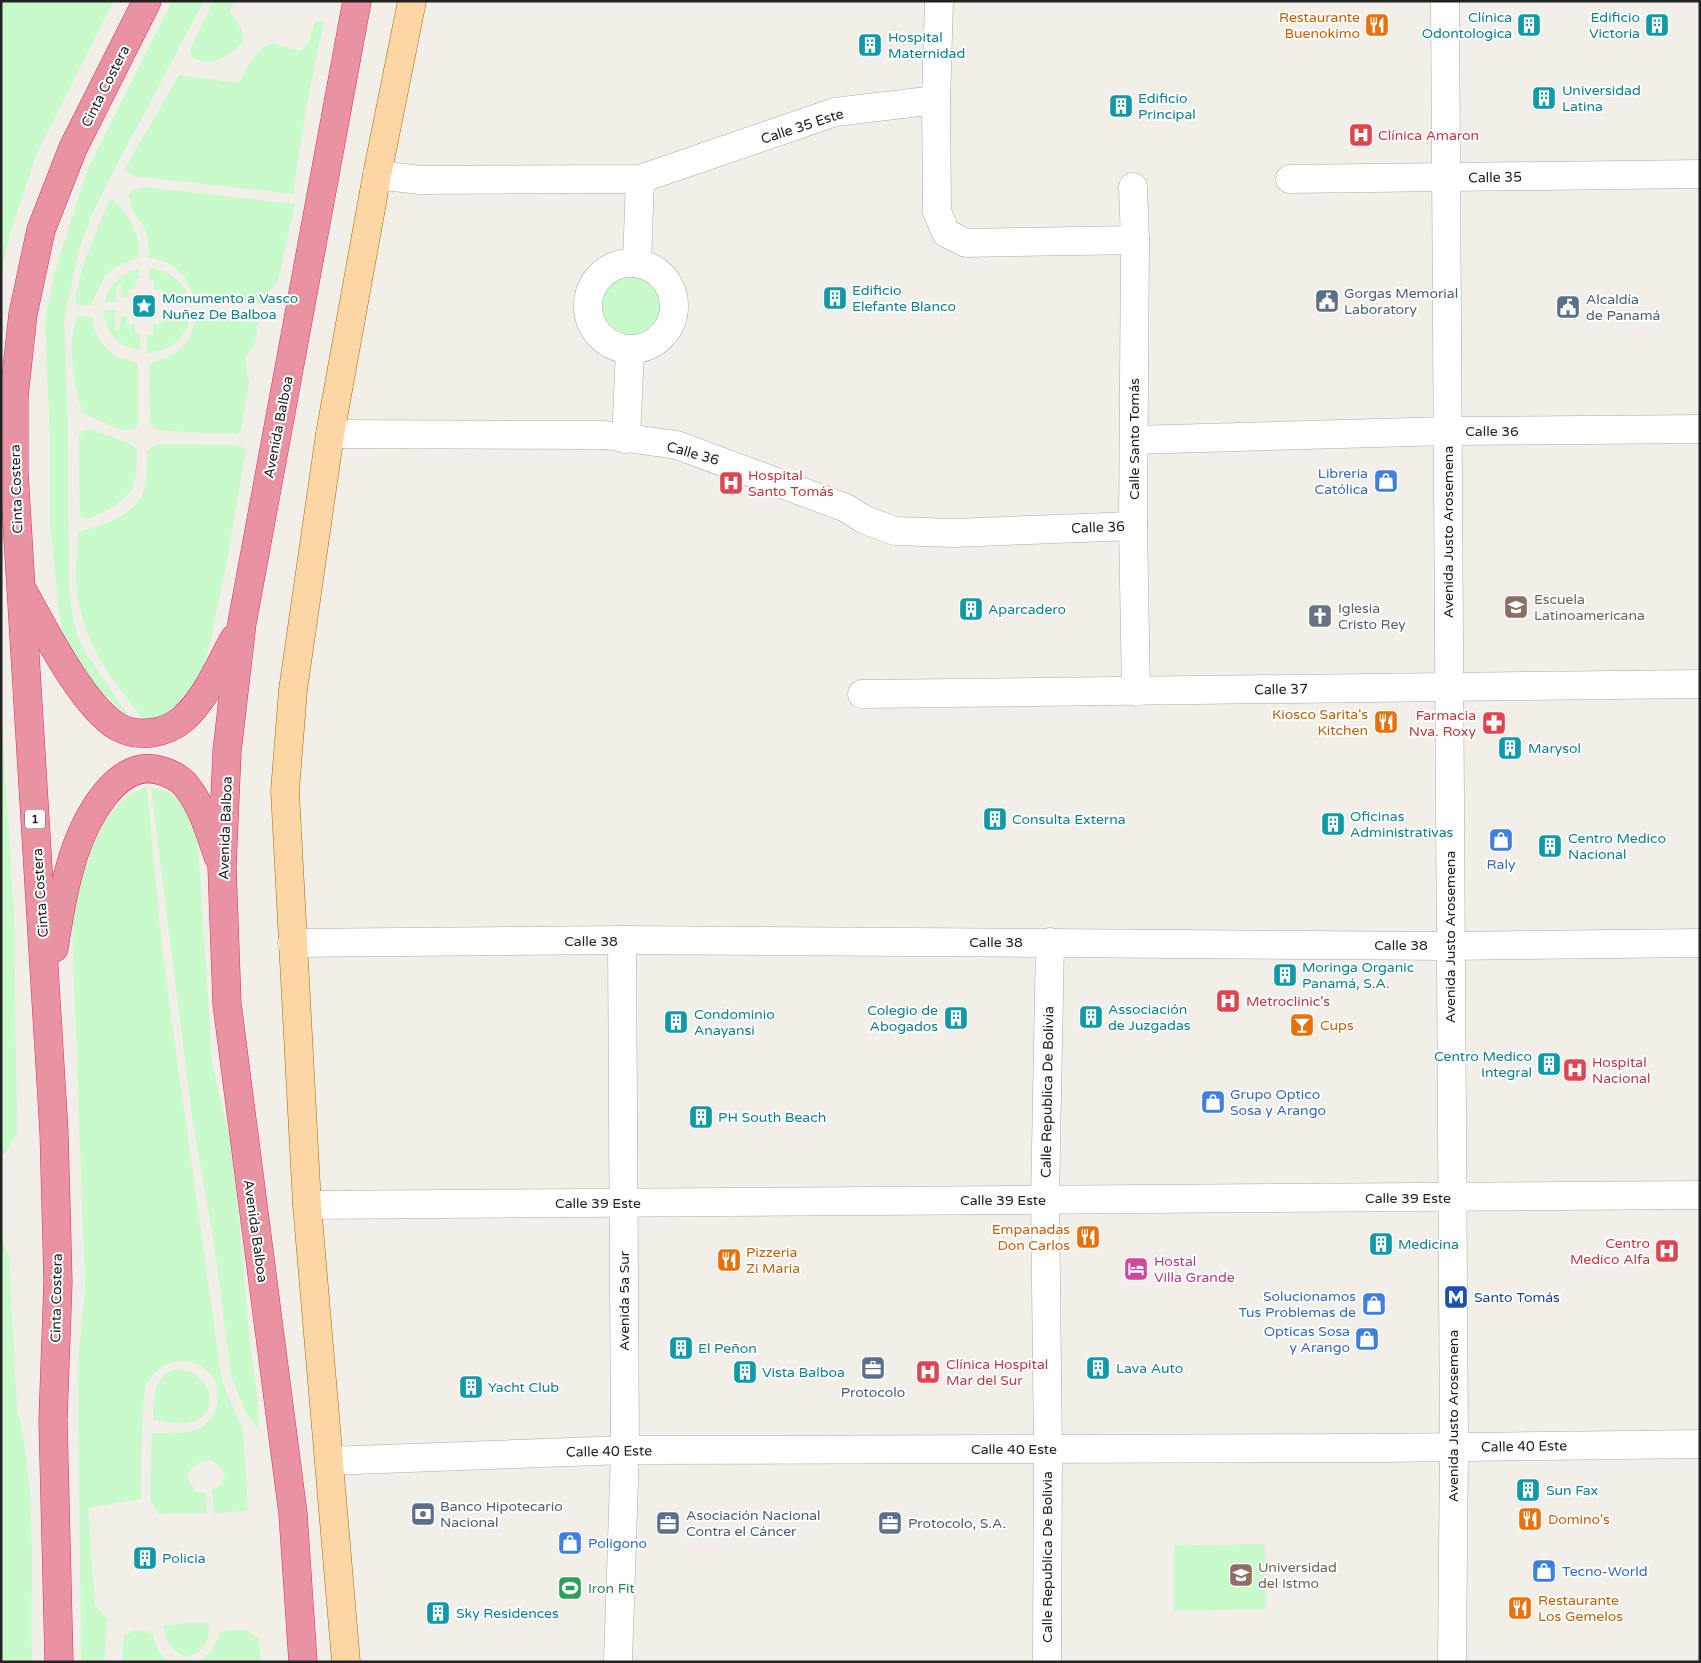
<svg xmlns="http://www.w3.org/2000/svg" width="1701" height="1663" font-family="'Varela Round',sans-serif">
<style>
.park{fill:#c8facc}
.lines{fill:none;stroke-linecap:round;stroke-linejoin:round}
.minor-casing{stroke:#a9a9a9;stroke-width:29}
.major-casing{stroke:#a06b00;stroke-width:29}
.highway-casing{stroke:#dc2a67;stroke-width:29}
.minor{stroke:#fff;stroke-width:28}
.major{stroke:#fcd6a4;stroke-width:28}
.highway{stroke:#e892a2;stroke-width:28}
.labels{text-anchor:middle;stroke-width:4;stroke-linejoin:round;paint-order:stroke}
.shield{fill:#fff;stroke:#646464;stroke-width:1}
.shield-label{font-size:12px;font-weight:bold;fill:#222}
.food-label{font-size:14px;fill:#c56008;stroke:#fff;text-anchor:start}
.culture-label{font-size:14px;fill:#0d838f;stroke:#fff;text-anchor:start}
.street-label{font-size:14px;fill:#222;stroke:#fff}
.health-label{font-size:14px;fill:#be3a42;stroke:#fff;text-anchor:start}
.service-label{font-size:14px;fill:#4e5e75;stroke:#fff;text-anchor:start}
.shop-label{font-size:14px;fill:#366cbe;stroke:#fff;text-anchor:end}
.education-label{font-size:14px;fill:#785e54;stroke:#fff;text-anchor:start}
.worship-label{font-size:14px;fill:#5b616d;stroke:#fff;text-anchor:start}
.hotel-label{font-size:14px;fill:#b23c85;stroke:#fff;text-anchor:start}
.transit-label{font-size:14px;fill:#164399;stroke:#fff;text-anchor:start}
.leisure-label{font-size:14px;fill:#27864d;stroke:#fff;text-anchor:start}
</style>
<rect width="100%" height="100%" fill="#f2efe9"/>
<!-- park -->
<g class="park">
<path d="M1 1H114L37 153 12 227 1 272Z"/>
<path d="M172 1H204L113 172 91 217 79 249 64 322 68 418 69 587 73 617 77 634 87 655 130 718 96 687 66 644 60 620 50 523V439L45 321 54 274 88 168Z"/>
<path d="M213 1H234L230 11 242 30 243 41C230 56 213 68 193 58L190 50Z"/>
<path d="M315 21H324L306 108 293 194 133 176 124 170 179 75 239 83C248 67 253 52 271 43L301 51 308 43Z"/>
<path d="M144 187 295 204 278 281 259 303 197 302 183 275 170 264 148 257C152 221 132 223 128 195L134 190Z"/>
<path d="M112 199C129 212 141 236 139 257L116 267 105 276 91 305H78L75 302C79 267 96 235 108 202Z"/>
<path d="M149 268C170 270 186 282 190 304L171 303 170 298 161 297 162 290 154 289V280L149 279Z"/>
<path d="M139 269V279H135L136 288 129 289 128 297H122L121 285 117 286 116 302 104 303C110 284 120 274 139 269Z"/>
<circle cx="634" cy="304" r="32"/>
<path d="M103 310H116L115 330H119L121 317 127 316 126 324H135V333L141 334 140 350C117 346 106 333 103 310Z"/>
<path d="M78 316 93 317C92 332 105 352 120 358 126 360 132 360 138 364V423L135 429 121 430 83 413C74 391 66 337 78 316Z"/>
<path d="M162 317 189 319C188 339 165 352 147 353V335H153V324H161Z"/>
<path d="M197 319 258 322 255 344 245 358 249 383 241 430 237 434 163 431 154 428 150 423 149 366C154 360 159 360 166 358 185 351 190 335 197 319Z"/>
<path d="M91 429 130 444 137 450C136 460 137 471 135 481 131 500 102 513 87 519L80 517 79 437 82 431Z"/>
<path d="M157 444 238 445 246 450C237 501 229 553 218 604 211 635 207 675 185 700 175 711 163 716 150 722L142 719C132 701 116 687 106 669 90 643 79 616 76 586 74 568 78 549 78 532 102 525 135 517 144 490 148 478 147 463 147 451Z"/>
<path d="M1 705 14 916 17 1134 6 1152 1 1155Z"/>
<path d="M147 787 162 948 180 1081 222 1381 243 1431 248 1511 214 1513 212 1491 222 1483 225 1475 221 1468 211 1460C199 1462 191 1465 187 1477L196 1492 206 1493 207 1513 158 1514 150 1500 152 1433C167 1432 184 1435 198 1429 206 1426 212 1418 215 1410 232 1365 169 1340 147 1384 140 1397 142 1478 141 1499L88 1508 95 1605 107 1620 104 1662H81L78 1363 85 1288 72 924C78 883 100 797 147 787Z"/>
<path d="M151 787C177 791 187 806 197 829L212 1061 229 1136 238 1204 248 1324 258 1404V1429L245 1411 231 1376 214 1243 192 1118Z"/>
<path d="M1 1238 9 1256 17 1409C38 1488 30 1580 32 1662H1Z"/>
<path d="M179 1369C216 1375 220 1418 188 1423 178 1425 164 1421 153 1420 154 1399 152 1373 179 1369Z"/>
<path d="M1265 1544 1266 1609 1174 1611V1545Z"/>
<path d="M209 1622C209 1643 206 1651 185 1657 170 1649 165 1641 164 1625Z"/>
<path d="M136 1630 146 1631 153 1635C155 1647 160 1658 173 1662H122L124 1635Z"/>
<path d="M232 1630H247L259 1639 261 1662H199C211 1653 215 1647 219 1632Z"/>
</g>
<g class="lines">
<defs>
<g id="minor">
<path d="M939 1 936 100 937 212 946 233 966 243 1135 240"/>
<path d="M1445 1 1454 1447 1452 1662"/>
<path d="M377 175 420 180 640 179 835 112 936 100"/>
<path d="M1290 179 1700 174"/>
<path d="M1133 187 1135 240 1133 526 1136 692"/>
<circle cx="631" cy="306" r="43"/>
<path d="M637 263 640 179"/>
<path d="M330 434 605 435 677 445 846 508 865 520 895 531 953 533 1133 526"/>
<path d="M626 439 630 350"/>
<path d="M1134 440 1448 431 1700 429"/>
<path d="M862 694 1700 684"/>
<path d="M292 943 622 940 1450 946 1700 943"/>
<path d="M307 1205 1700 1195"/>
<path d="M329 1461 625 1450 1380 1448 1700 1444"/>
<path d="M618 1662 625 1450 622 940"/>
<path d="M1047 1662 1048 1449 1045 1200 1050 942"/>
</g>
<path id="major" d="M346 1662 307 1205 285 791 293 690 330 434 377 175 412 1"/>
<g id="highway">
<path d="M24 593C44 629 83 707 118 727 138 738 166 734 183 719 206 699 219 666 234 639"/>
<path d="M54 948C59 916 64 885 74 854 85 821 117 755 162 771 172 774 181 778 187 787 203 807 210 833 218 856"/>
<path d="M59 1662 53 1420 58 1282 54 1132 14 473V396L23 314 41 230 73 148 147 1"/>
<path d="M303 1662 293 1514 227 1004 222 867 227 751 242 623 357 1"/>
</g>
</defs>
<!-- minor casing -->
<use href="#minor" class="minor-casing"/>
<!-- major casing -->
<use href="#major" class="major-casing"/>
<!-- highway casing -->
<use href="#highway" class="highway-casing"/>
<!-- minor -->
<use href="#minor" class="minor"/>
<!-- major -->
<use href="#major" class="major"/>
<!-- highway -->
<use href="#highway" class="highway"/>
</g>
<!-- icons -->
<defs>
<symbol id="restaurant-square" viewBox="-11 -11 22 22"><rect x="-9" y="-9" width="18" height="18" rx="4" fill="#e8710a" stroke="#fff"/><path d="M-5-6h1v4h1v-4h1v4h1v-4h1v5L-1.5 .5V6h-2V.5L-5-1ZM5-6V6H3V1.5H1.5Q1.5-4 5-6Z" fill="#fff"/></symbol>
<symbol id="building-square" viewBox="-11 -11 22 22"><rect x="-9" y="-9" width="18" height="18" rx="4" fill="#0f9aa8" stroke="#fff"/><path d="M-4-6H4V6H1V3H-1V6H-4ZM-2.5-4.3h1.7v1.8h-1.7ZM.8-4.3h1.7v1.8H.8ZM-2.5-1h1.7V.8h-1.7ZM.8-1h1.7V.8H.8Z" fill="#fff"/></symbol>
<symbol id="hospital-square" viewBox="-11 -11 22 22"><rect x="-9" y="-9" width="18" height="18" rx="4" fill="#e0444e" stroke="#fff"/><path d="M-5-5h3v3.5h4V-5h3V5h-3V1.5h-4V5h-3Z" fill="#fff"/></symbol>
<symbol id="civic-square" viewBox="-11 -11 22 22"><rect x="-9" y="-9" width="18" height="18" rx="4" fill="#5c6f8a" stroke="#fff"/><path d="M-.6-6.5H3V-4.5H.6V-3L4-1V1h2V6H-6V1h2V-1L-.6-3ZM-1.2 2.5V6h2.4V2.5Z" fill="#fff"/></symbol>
<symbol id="sight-square" viewBox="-11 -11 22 22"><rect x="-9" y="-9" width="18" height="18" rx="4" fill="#0f9aa8" stroke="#fff"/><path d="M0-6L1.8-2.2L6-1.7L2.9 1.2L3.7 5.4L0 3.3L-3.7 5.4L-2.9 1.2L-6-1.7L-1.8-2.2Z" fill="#fff"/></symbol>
<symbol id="shop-square" viewBox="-11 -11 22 22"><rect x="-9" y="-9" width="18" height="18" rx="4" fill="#3f7fe0" stroke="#fff"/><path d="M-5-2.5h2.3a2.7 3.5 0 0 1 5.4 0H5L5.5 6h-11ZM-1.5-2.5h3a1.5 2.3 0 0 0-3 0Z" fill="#fff"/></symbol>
<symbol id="school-square" viewBox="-11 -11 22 22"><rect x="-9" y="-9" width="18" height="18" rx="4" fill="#8d6e63" stroke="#fff"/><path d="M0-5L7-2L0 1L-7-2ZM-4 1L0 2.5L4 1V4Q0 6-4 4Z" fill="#fff"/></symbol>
<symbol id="church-square" viewBox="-11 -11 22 22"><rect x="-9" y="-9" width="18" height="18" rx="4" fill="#6b7280" stroke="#fff"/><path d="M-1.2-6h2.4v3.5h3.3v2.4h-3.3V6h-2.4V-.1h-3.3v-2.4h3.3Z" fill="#fff"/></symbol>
<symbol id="pharmacy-square" viewBox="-11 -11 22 22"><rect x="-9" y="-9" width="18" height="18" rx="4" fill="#e0444e" stroke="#fff"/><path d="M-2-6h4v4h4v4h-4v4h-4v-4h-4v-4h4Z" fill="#fff"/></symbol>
<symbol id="bar-square" viewBox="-11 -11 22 22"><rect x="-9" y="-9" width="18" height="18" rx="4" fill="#e8710a" stroke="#fff"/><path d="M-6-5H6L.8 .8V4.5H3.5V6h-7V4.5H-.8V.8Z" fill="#fff"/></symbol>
<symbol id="hotel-square" viewBox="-11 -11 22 22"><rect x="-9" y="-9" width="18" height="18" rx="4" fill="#d1479c" stroke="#fff"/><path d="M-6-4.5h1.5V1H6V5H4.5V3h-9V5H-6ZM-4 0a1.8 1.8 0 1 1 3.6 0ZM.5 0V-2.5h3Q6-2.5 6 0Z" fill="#fff"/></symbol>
<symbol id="metro-square" viewBox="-11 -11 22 22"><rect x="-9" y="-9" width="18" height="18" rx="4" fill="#1a4fb4" stroke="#fff"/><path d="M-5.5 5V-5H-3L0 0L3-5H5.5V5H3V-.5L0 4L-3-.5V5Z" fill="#fff"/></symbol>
<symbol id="office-square" viewBox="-11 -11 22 22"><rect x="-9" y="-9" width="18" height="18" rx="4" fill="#5c6f8a" stroke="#fff"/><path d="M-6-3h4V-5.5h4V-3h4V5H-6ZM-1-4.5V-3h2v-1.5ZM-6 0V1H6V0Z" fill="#fff"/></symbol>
<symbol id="bank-square" viewBox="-11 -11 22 22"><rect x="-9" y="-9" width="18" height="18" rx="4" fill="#5c6f8a" stroke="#fff"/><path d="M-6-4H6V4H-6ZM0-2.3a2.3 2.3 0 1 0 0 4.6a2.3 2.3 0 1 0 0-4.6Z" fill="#fff"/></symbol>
<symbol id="university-square" viewBox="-11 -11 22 22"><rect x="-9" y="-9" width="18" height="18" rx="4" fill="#8d6e63" stroke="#fff"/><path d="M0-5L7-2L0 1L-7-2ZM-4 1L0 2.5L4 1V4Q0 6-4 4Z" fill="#fff"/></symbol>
<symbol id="stadium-square" viewBox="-11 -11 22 22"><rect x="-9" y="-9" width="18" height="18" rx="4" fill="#2e9e5b" stroke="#fff"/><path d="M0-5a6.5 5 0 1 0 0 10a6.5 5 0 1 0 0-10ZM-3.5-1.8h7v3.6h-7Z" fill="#fff"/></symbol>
</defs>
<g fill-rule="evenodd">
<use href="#restaurant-square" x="1363" y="11" width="28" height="28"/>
<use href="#building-square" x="1515" y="11" width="28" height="28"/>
<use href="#building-square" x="1643" y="11" width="28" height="28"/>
<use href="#building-square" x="856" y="31" width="28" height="28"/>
<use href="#building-square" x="1530" y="84" width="28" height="28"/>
<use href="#building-square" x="1107" y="92" width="28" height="28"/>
<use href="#hospital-square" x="1347" y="121" width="28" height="28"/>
<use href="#building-square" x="821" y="284" width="28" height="28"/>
<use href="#civic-square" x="1313" y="287" width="28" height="28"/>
<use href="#sight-square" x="130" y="292" width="28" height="28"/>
<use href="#civic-square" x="1554" y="293" width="28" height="28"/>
<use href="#shop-square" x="1372" y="467" width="28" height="28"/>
<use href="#hospital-square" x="717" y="469" width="28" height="28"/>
<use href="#school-square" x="1502" y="593" width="28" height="28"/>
<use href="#building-square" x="957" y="595" width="28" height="28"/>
<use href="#church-square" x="1306" y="602" width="28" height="28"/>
<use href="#restaurant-square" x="1372" y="708" width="28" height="28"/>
<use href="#pharmacy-square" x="1480" y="709" width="28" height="28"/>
<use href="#building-square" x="1496" y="734" width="28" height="28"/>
<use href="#building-square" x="981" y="805" width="28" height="28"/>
<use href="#building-square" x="1319" y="810" width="28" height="28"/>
<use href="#shop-square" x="1487" y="826" width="28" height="28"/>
<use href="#building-square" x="1536" y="832" width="28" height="28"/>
<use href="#building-square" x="1271" y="961" width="28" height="28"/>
<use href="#hospital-square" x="1214" y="987" width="28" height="28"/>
<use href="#building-square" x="1077" y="1003" width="28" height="28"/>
<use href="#building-square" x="942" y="1004" width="28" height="28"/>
<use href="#building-square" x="662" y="1008" width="28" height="28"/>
<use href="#bar-square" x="1288" y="1011" width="28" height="28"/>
<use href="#building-square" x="1535" y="1050" width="28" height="28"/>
<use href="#hospital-square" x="1561" y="1056" width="28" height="28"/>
<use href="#shop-square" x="1199" y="1088" width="28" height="28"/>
<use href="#building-square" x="687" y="1103" width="28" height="28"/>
<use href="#restaurant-square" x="1074" y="1223" width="28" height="28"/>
<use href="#building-square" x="1367" y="1230" width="28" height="28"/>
<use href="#hospital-square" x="1653" y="1237" width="28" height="28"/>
<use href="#restaurant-square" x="715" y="1246" width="28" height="28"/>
<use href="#hotel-square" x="1122" y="1255" width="28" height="28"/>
<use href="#metro-square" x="1442" y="1283" width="28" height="28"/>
<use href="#shop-square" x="1360" y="1290" width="28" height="28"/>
<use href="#shop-square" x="1353" y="1325" width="28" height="28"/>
<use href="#building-square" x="667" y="1334" width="28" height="28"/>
<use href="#office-square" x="859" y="1354" width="28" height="28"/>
<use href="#building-square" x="1084" y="1354" width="28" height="28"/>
<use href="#building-square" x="731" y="1358" width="28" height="28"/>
<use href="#hospital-square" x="914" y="1358" width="28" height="28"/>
<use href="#building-square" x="457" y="1373" width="28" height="28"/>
<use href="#building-square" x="1514" y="1476" width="28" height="28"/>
<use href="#bank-square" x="409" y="1500" width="28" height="28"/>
<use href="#restaurant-square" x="1516" y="1505" width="28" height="28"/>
<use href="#office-square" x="654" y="1509" width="28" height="28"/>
<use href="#office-square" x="876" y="1509" width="28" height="28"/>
<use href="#shop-square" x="556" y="1529" width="28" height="28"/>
<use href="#building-square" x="131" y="1544" width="28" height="28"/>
<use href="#shop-square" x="1530" y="1557" width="28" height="28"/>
<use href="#university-square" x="1227" y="1561" width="28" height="28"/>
<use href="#stadium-square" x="556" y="1574" width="28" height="28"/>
<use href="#restaurant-square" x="1506" y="1594" width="28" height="28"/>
<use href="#building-square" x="424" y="1599" width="28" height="28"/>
</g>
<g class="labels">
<!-- shield labels -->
<rect class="shield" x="25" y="809.5" width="20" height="19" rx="4"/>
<g class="shield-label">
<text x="35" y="823">1</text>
</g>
<!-- food labels -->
<g class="food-label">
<text x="1360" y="22" text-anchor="end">Restaurante<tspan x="1360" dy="16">Buenokimo</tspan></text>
<text x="1368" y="719" text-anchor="end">Kiosco Sarita's<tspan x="1368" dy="16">Kitchen</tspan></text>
<text x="1320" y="1030">Cups</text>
<text x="1070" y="1234" text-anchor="end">Empanadas<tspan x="1070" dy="16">Don Carlos</tspan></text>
<text x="746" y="1257">Pizzeria<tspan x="746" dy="16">Zi Maria</tspan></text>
<text x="1548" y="1524">Domino's</text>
<text x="1538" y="1605">Restaurante<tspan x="1538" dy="16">Los Gemelos</tspan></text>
</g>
<!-- culture labels -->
<g class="culture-label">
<text x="1512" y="22" text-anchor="end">Clínica<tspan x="1512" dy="16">Odontologica</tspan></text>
<text x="1640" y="22" text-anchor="end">Edificio<tspan x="1640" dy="16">Victoria</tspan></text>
<text x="888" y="42">Hospital<tspan x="888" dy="16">Maternidad</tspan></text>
<text x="1562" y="95">Universidad<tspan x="1562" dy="16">Latina</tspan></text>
<text x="1138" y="103">Edificio<tspan x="1138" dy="16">Principal</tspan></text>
<text x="852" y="295">Edificio<tspan x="852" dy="16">Elefante Blanco</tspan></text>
<text x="162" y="303">Monumento a Vasco<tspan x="162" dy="16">Nuñez De Balboa</tspan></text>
<text x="988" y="614">Aparcadero</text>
<text x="1528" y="753">Marysol</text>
<text x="1350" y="821">Oficinas<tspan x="1350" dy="16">Administrativas</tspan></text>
<text x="1012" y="824">Consulta Externa</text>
<text x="1568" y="843">Centro Medico<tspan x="1568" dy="16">Nacional</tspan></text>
<text x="1302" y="972">Moringa Organic<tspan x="1302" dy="16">Panamá, S.A.</tspan></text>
<text x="1108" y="1014">Associación<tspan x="1108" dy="16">de Juzgadas</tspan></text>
<text x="938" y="1015" text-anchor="end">Colegio de<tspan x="938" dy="16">Abogados</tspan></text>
<text x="694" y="1019">Condominio<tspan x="694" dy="16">Anayansi</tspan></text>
<text x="1532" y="1061" text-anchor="end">Centro Medico<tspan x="1532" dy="16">Integral</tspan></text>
<text x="718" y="1122">PH South Beach</text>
<text x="1398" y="1249">Medicina</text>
<text x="698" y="1353">El Peñon</text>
<text x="1116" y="1373">Lava Auto</text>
<text x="762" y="1377">Vista Balboa</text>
<text x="488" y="1392">Yacht Club</text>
<text x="1546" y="1495">Sun Fax</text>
<text x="162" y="1563">Policia</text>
<text x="456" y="1618">Sky Residences</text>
</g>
<!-- street labels -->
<g class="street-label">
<text transform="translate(105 86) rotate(-63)" y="5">Cinta Costera</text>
<text transform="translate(802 126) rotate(-18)" y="5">Calle 35 Este</text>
<text transform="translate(1495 177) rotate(-1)" y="5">Calle 35</text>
<text transform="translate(278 427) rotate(-79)" y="5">Avenida Balboa</text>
<text x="1492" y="436">Calle 36</text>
<text transform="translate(1134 439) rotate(-90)" y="5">Calle Santo Tomás</text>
<text transform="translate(693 453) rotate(16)" y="5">Calle 36</text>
<text transform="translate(16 489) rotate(-92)" y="5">Cinta Costera</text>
<text transform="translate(1098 527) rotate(-2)" y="5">Calle 36</text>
<text transform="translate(1448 532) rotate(-90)" y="5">Avenida Justo Arosemena</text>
<text transform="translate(1281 689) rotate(-1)" y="5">Calle 37</text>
<text transform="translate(225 828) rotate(-88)" y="5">Avenida Balboa</text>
<text transform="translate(40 893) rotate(-94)" y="5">Cinta Costera</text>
<text transform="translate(1450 937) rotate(-90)" y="5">Avenida Justo Arosemena</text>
<text x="591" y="946">Calle 38</text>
<text x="996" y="947">Calle 38</text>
<text x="1401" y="950">Calle 38</text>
<text transform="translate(1047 1092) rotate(-89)" y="5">Calle Republica De Bolivia</text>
<text x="1408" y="1203">Calle 39 Este</text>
<text x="1003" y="1205">Calle 39 Este</text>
<text x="598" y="1208">Calle 39 Este</text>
<text transform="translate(256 1231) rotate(82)" y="5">Avenida Balboa</text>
<text transform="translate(56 1298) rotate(-89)" y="5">Cinta Costera</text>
<text transform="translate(624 1301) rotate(-90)" y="5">Avenida 5a Sur</text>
<text transform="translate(1453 1416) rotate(-90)" y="5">Avenida Justo Arosemena</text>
<text transform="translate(1524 1446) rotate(-1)" y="5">Calle 40 Este</text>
<text x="1014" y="1454">Calle 40 Este</text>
<text transform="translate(609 1451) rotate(-1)" y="5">Calle 40 Este</text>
<text transform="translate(1047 1557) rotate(-90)" y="5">Calle Republica De Bolivia</text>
</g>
<!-- health labels -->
<g class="health-label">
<text x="1378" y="140">Clínica Amaron</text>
<text x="748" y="480">Hospital<tspan x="748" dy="16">Santo Tomás</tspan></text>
<text x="1476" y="720" text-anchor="end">Farmacia<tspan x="1476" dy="16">Nva. Roxy</tspan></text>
<text x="1246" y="1006">Metroclinic's</text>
<text x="1592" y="1067">Hospital<tspan x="1592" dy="16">Nacional</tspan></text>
<text x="1650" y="1248" text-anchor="end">Centro<tspan x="1650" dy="16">Medico Alfa</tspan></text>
<text x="946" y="1369">Clínica Hospital<tspan x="946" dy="16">Mar del Sur</tspan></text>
</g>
<!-- service labels -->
<g class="service-label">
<text x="1344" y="298">Gorgas Memorial<tspan x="1344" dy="16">Laboratory</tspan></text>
<text x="1586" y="304">Alcaldía<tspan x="1586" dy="16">de Panamá</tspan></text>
<text x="873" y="1397" text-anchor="middle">Protocolo</text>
<text x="440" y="1511">Banco Hipotecario<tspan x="440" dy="16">Nacional</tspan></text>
<text x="686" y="1520">Asociación Nacional<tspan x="686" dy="16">Contra el Cáncer</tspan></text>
<text x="908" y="1528">Protocolo, S.A.</text>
</g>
<!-- shop labels -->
<g class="shop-label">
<text x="1368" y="478">Libreria<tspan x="1368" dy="16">Católica</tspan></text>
<text x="1501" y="869" text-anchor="middle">Raly</text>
<text x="1230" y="1099" text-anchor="start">Grupo Optico<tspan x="1230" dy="16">Sosa y Arango</tspan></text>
<text x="1356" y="1301">Solucionamos<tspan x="1356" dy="16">Tus Problemas de</tspan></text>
<text x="1350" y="1336">Opticas Sosa<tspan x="1350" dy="16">y Arango</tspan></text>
<text x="588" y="1548" text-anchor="start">Poligono</text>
<text x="1562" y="1576" text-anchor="start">Tecno-World</text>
</g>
<!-- education labels -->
<g class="education-label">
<text x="1534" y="604">Escuela<tspan x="1534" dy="16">Latinoamericana</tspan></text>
<text x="1258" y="1572">Universidad<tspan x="1258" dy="16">del Istmo</tspan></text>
</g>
<!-- worship labels -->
<g class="worship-label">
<text x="1338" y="613">Iglesia<tspan x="1338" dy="16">Cristo Rey</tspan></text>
</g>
<!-- hotel labels -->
<g class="hotel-label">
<text x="1154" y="1266">Hostal<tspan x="1154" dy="16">Villa Grande</tspan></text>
</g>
<!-- transit labels -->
<g class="transit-label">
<text x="1474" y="1302">Santo Tomás</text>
</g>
<!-- leisure labels -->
<g class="leisure-label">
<text x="588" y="1593">Iron Fit</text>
</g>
</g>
<!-- border -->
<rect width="1701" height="1663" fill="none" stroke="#222222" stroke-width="5"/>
</svg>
